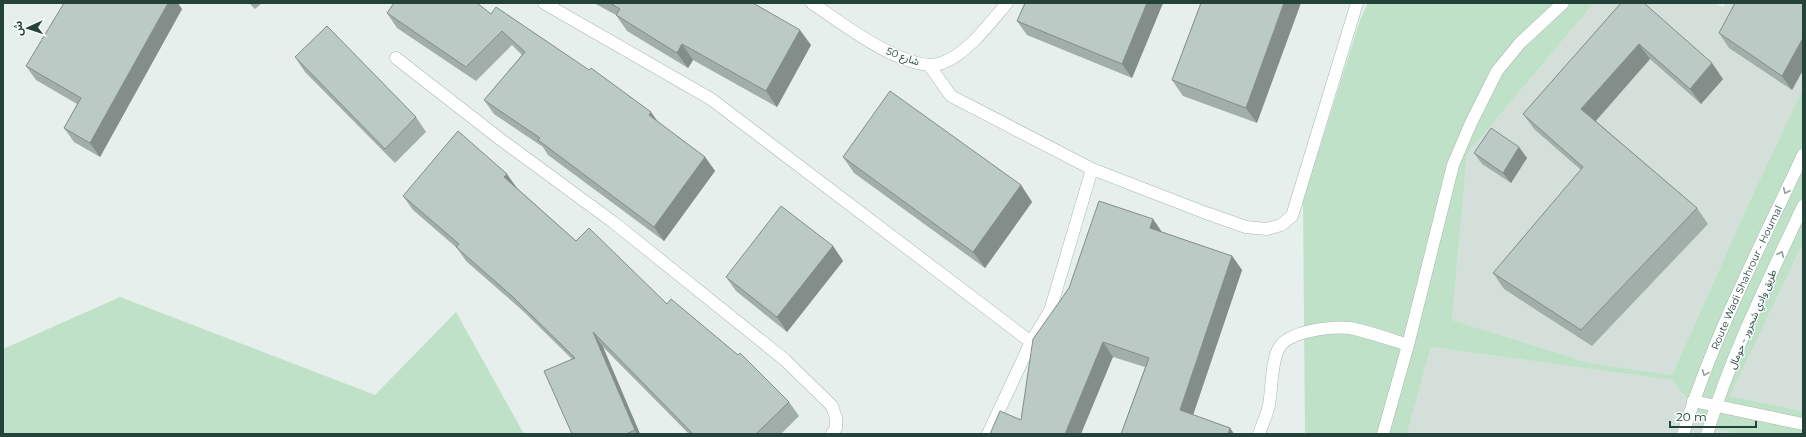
<svg xmlns="http://www.w3.org/2000/svg" width="1806" height="437" font-family="Montserrat,'Noto Sans Arabic',sans-serif">
<style>
.built{fill:#d4dfda}
.green{fill:#bee1c7}
.lines{fill:none;stroke-linecap:round;stroke-linejoin:round}
.street-casing{stroke:#a8b8b2;stroke-width:13}
.secondary-casing{stroke:#a3bbb3;stroke-width:13}
.street{stroke:#fff;stroke-width:12}
.secondary{stroke:#fff;stroke-width:12}
.wall{fill:#a1aea9}
.shaded-wall{fill:#838d89}
.building{fill:#bbcac4;stroke:#838d89}
.oneway{stroke:#91a09c}
.labels{text-anchor:middle;stroke-width:3;stroke-linejoin:round;paint-order:stroke}
.street-label{font-size:10px;fill:#23423a;stroke:#f7fbf9}
</style>
<rect width="100%" height="100%" fill="#e6efeb"/>
<!-- built -->
<g class="built">
<path d="M1594 3H1714L1723 7 1726 3H1803V88L1747 207 1672 375 1590 363 1452 320 1467 154Z"/>
<path d="M1803 243V411L1730 396Z"/>
<path d="M1431 347 1671 380 1714 429 1741 434H1407Z"/>
</g>
<!-- green -->
<g class="green">
<path d="M1368 3H1594L1467 154 1452 320 1590 363 1672 375 1747 207 1803 88V243L1730 396 1803 411V434H1741L1714 429 1671 380 1431 347 1407 434H1305L1303 201 1360 20Z"/>
<path d="M120 297 375 395 456 312 524 434H3V349Z"/>
</g>
<g class="lines">
<defs>
<g id="street">
<path d="M544 3 711 99 1031 342"/>
<path d="M812 3C840 22 908 75 942 63 967 54 990 23 1007 3"/>
<path d="M396 58 500 139 613 222 785 360 832 406 836 418V428L832 434"/>
<path d="M929 65 951 96 1092 169 1050 311 1031 342 988 434"/>
<path d="M1092 169 1206 213 1246 227 1267 229 1281 225 1292 216 1357 3"/>
<path d="M1693 401 1803 424"/>
<path d="M1259 434C1262 425 1267 415 1269 405 1272 388 1271 362 1279 348 1288 331 1332 326 1350 328 1370 332 1389 339 1408 345"/>
<path d="M1383 434 1408 345 1453 165 1471 123 1497 71 1520 43 1563 3"/>
</g>
<g id="secondary">
<path id="s1" d="M1683 434C1713 337 1760 247 1803 155"/>
<path d="M1707 434C1731 355 1768 281 1803 206"/>
</g>
</defs>
<!-- street casing -->
<use href="#street" class="street-casing"/>
<!-- secondary casing -->
<use href="#secondary" class="secondary-casing"/>
<!-- street -->
<use href="#street" class="street"/>
<!-- secondary -->
<use href="#secondary" class="secondary"/>
</g>
<!-- wall -->
<g class="wall">
<path d="M249 3H262L255 9Z"/>
<path d="M594 3H753L811 45 777 107 693 60 688 68 627 31 616 15Z"/>
<path d="M1025 3H1163L1132 78 1027 35 1017 21Z"/>
<path d="M1201 3 1257 123 1183 96 1172 80Z"/>
<path d="M1621 3 1723 79 1701 104 1650 59 1596 121 1697 208 1708 224 1592 346 1504 289 1493 273 1581 170 1534 129 1523 114Z"/>
<path d="M1803 3V70L1792 90 1729 48 1719 33Z"/>
<path d="M182 9 100 157 74 142 64 128 77 104 36 80 26 66Z"/>
<path d="M387 13 491 14 657 121 705 157 715 171 664 241 548 155 543 147 494 114 484 100 522 55 512 45 476 81 397 28Z"/>
<path d="M295 57 416 117 426 132 395 163 305 72Z"/>
<path d="M1519 147 1527 158 1511 183 1482 164 1474 153Z"/>
<path d="M843 157 1021 185 1032 202 985 268 854 173Z"/>
<path d="M517 188 576 241 667 304 789 402 799 416 781 434H689L603 347 640 434H572V359L523 311 466 261 457 248 413 210 403 196Z"/>
<path d="M1153 219 1162 232 1232 256 1242 270 1193 415 1230 428 1234 434H1121L1145 367 1113 357 1021 420Z"/>
<path d="M833 246 843 261 787 332 736 291 726 277Z"/>
</g>
<!-- shaded-wall -->
<g class="shaded-wall">
<path d="M168 3H178L182 9 100 157 90 143Z"/>
<path d="M1147 3H1163L1132 78 1122 64Z"/>
<path d="M1284 3H1301L1257 123 1246 108Z"/>
<path d="M800 30 811 45 777 107 766 91Z"/>
<path d="M1803 38V70L1792 90 1782 76Z"/>
<path d="M682 44 693 60 688 68 677 53Z"/>
<path d="M1639 44 1650 59 1592 125 1581 109Z"/>
<path d="M1712 63 1723 79 1701 104 1690 89Z"/>
<path d="M651 112 661 126 649 115Z"/>
<path d="M1519 147 1527 158 1511 183 1503 173Z"/>
<path d="M705 157 715 171 664 241 654 227Z"/>
<path d="M507 174 517 188 514 191 504 177Z"/>
<path d="M1021 185 1032 202 985 268 973 252Z"/>
<path d="M1153 219 1163 234 1150 228Z"/>
<path d="M833 246 843 261 787 332 777 317Z"/>
<path d="M1232 256 1242 270 1190 424 1180 410Z"/>
<path d="M593 332 603 347 640 434H637L635 430Z"/>
<path d="M1103 342 1113 357 1081 434H1065Z"/>
<path d="M1230 428 1234 434H1228Z"/>
</g>
<!-- building -->
<g class="building">
<path d="M64 3H168L90 143 64 128 81 98 26 66Z"/>
<path d="M394 3H477L491 14 496 7 589 70 591 68 651 112 649 115 705 157 654 227 538 140 540 138 484 100 525 52 502 31 466 67 387 13Z"/>
<path d="M610 3H753L800 30 766 91 682 44 677 53 616 15 620 9Z"/>
<path d="M1025 3H1147L1122 64 1017 21Z"/>
<path d="M1201 3H1284L1246 108 1172 80Z"/>
<path d="M1621 3H1644L1712 63 1690 89 1639 44 1581 109 1697 208 1581 330 1493 273 1583 167 1523 114Z"/>
<path d="M1735 3H1803V38L1782 76 1719 33Z"/>
<path d="M327 26 416 117 385 149 295 57Z"/>
<path d="M890 91 1021 185 973 252 843 157Z"/>
<path d="M1491 128 1519 147 1503 173 1474 153Z"/>
<path d="M458 131 507 174 504 177 576 241 589 228 667 304 671 299 738 355 740 353 789 402 756 434H693L593 332 635 430 626 434H572L544 371 575 358 513 297 456 247 459 244 403 196Z"/>
<path d="M1099 201 1153 219 1150 228 1232 256 1180 410 1230 428 1228 434H1121L1149 358 1103 342 1065 434H990L1000 411 1021 420 1033 339 1069 288Z"/>
<path d="M781 206 833 246 777 317 726 277Z"/>
</g>
<!-- one-way arrows -->
<defs><path id="oneway-chevron" d="M-2-3.5L2.5 0L-2 3.5" fill="none" stroke-width="1.6" stroke-linecap="round" stroke-linejoin="round"/></defs>
<g class="oneway">
<use href="#oneway-chevron" transform="translate(1786 191) rotate(115)"/>
<use href="#oneway-chevron" transform="translate(1781 254) rotate(-65)"/>
<use href="#oneway-chevron" transform="translate(1705 373) rotate(112)"/>
</g>
<g class="labels">
<!-- street labels -->
<g class="street-label">
<text transform="translate(903 56) rotate(20)" y="4">شارع 50</text>
<text dy="4" stroke="none"><textPath href="#s1" startOffset="169">Route Wadi Shahrour - Houmal</textPath></text>
<text transform="translate(1752 319) rotate(-67)" y="4">طريق وادي شحرور - حومال</text>
</g>
</g>
<!-- border -->
<rect width="1806" height="437" fill="none" stroke="#23423a" stroke-width="8"/>
<!-- north arrow -->
<g transform="translate(28 28) rotate(267)" stroke="#f7fbf9" stroke-width="3" paint-order="stroke">
<path d="M0-3L7 15L0 10L-7 15Z" fill="#23423a"/>
<text y="-6" font-size="11" font-weight="bold" text-anchor="middle" fill="#23423a">ش</text>
</g>
<!-- scale -->
<path d="M1670 421v6h86v-6" fill="none" stroke="#23423a" stroke-width="2"/>
<text x="1676" y="421" font-size="12" fill="#23423a" stroke="#f7fbf9" stroke-width="3" paint-order="stroke">20 m</text>
</svg>
